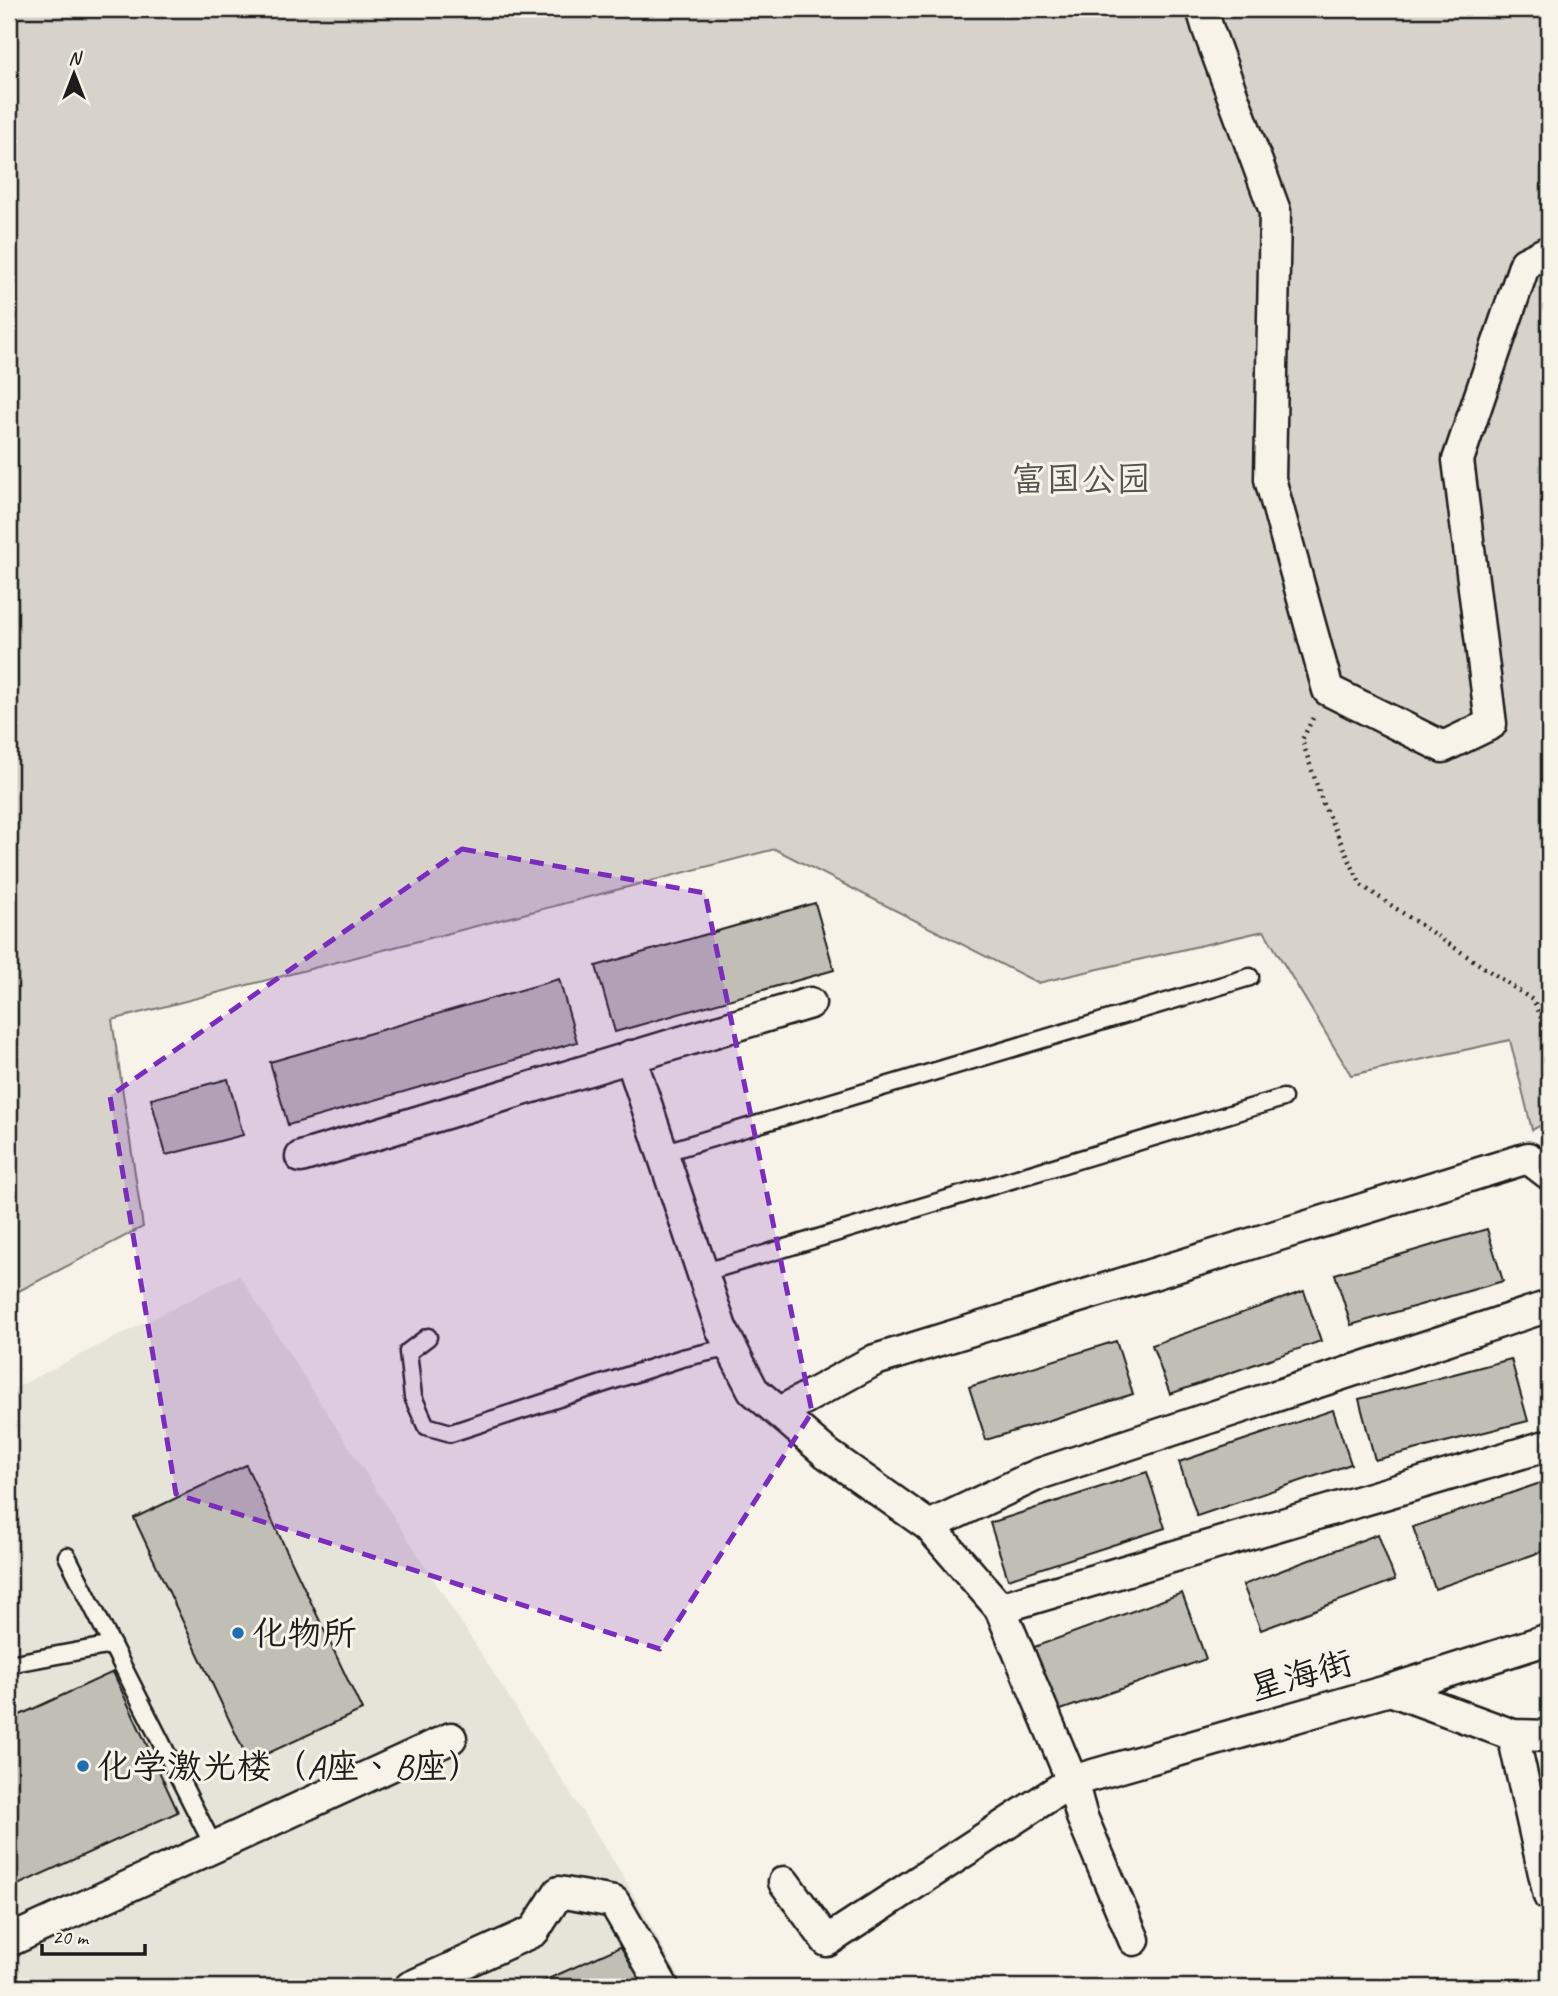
<svg xmlns="http://www.w3.org/2000/svg" width="1558" height="1996" font-family="Caveat,'LXGW WenKai TC',sans-serif">
<style>
.built{fill:#e6e3d9}
.green{fill:#d7d3cb;stroke:#7a7874;stroke-width:2}
.building{fill:#c0beb5;stroke:#1c1c1c;stroke-width:2}
.lines{fill:none;stroke-linecap:round;stroke-linejoin:round}
.lane-casing{stroke:#1c1c1c;stroke-width:21}
.street-casing{stroke:#1c1c1c;stroke-width:35}
.path{stroke:#1c1c1c;stroke-width:4.5;stroke-dasharray:2 5;stroke-linecap:butt}
.lane{stroke:#f7f3e8;stroke-width:16}
.street{stroke:#f7f3e8;stroke-width:30}
.marked{fill:#7b2cbf;fill-opacity:0.2;stroke:#7b2cbf;stroke-width:5;stroke-dasharray:14 9;stroke-linejoin:round}
.poi-dot{fill:#1f6fb2;stroke:#f7f3e8;stroke-width:2.5}
.labels{text-anchor:middle;stroke-width:6;stroke-linejoin:round;paint-order:stroke}
.park-label{font-size:35px;fill:#545351;stroke:#f7f3e8}
.poi-label{font-size:35px;fill:#1c1c1c;stroke:#f7f3e8;text-anchor:start}
.street-label{font-size:35px;fill:#1c1c1c;stroke:#f7f3e8}
</style>
<rect width="100%" height="100%" fill="#f7f3e8"/>
<filter id="ink" filterUnits="userSpaceOnUse"><feTurbulence type="fractalNoise" baseFrequency=".0143" numOctaves="2"/><feDisplacementMap in="SourceGraphic" scale="14" xChannelSelector="R" yChannelSelector="G"/><feConvolveMatrix kernelMatrix="1 2 1 2 8 2 1 2 1" color-interpolation-filters="sRGB"/></filter>
<g filter="url(#ink)">
<!-- built -->
<path class="built" d="M239 1275 622 1874 685 1987H9V1391Z"/>
<!-- green -->
<path class="green" d="M9 9H1549V1121L1532 1130 1510 1040 1351 1075 1264 931 1038 983 775 849 112 1020 143 1227 9 1296Z"/>
<!-- building -->
<g class="building">
<path d="M815 903 834 970 615 1032 596 966Z"/>
<path d="M559 979 577 1042 288 1125 270 1062Z"/>
<path d="M228 1079 243 1135 166 1155 151 1099Z"/>
<path d="M1487 1229 1503 1281 1351 1325 1335 1274Z"/>
<path d="M1304 1291 1321 1341 1170 1394 1152 1345Z"/>
<path d="M1116 1341 1133 1394 986 1440 969 1387Z"/>
<path d="M1511 1359 1528 1421 1375 1460 1359 1399Z"/>
<path d="M1333 1410 1351 1464 1197 1516 1179 1462Z"/>
<path d="M246 1465 362 1710 249 1762 134 1518Z"/>
<path d="M1147 1472 1165 1528 1008 1579 990 1523Z"/>
<path d="M1549 1480V1549L1435 1589 1413 1527Z"/>
<path d="M1378 1534 1395 1580 1261 1630 1243 1585Z"/>
<path d="M1182 1593 1206 1659 1058 1711 1034 1647Z"/>
<path d="M113 1672 178 1812 9 1889V1720Z"/>
<path d="M633 1941 654 1987H530Z"/>
</g>
<g class="lines">
<defs>
<g id="lane">
<path d="M662 1153 1250 977"/>
<path d="M702 1273 1283 1098"/>
<path d="M428 1337 408 1352 413 1397 426 1426 451 1433 682 1358 731 1347"/>
<path d="M67 1556 214 1847"/>
<path d="M9 1664 112 1645"/>
</g>
<g id="street">
<path d="M1202 9 1208 29 1275 211 1270 479 1328 690 1443 747 1491 724 1458 460 1525 263 1549 251"/>
<path d="M630 1056 721 1328 753 1390 826 1453 929 1526 1000 1608 1072 1781 1082 1817 1134 1940"/>
<path d="M301 1157 810 1003"/>
<path d="M780 1412 875 1360 1528 1158 1549 1174"/>
<path d="M929 1526 1039 1474 1549 1306"/>
<path d="M1000 1608 1549 1445"/>
<path d="M1390 1690 1549 1639"/>
<path d="M1513 1735 1549 1896"/>
<path d="M784 1882 827 1941 1072 1781 1390 1690 1513 1735 1549 1736"/>
<path d="M9 1941 451 1738"/>
<path d="M410 1987 534 1931 559 1892 614 1902 663 1987"/>
</g>
</defs>
<!-- lane casing -->
<use href="#lane" class="lane-casing"/>
<!-- street casing -->
<use href="#street" class="street-casing"/>
<!-- path -->
<path class="path" d="M1313 718 1302 740 1323 804 1361 885 1534 1001 1549 1037"/>
<!-- lane -->
<use href="#lane" class="lane"/>
<!-- street -->
<use href="#street" class="street"/>
</g>
</g>
<!-- marked area -->
<path class="marked" d="M462 849 705 893 812 1412 660 1649 176 1494 110 1096Z"/>
<!-- markers -->
<g class="poi-dot">
<circle cx="238" cy="1633" r="7"/>
<circle cx="83" cy="1766" r="7"/>
</g>
<g class="labels">
<!-- park labels -->
<g class="park-label">
<text x="1081" y="491">富国公园</text>
</g>
<!-- poi labels -->
<g class="poi-label">
<text x="252" y="1645">化物所</text>
<text x="97" y="1778">化学激光楼（A座、B座）</text>
</g>
<!-- street labels -->
<g class="street-label">
<text transform="translate(1301 1675) rotate(-16)" y="12">星海街</text>
</g>
</g>
<!-- margin -->
<rect width="1558" height="1996" fill="none" stroke="#f7f3e8" stroke-width="35"/>
<rect x="18" y="18" width="1523" height="1961" fill="none" stroke="#1c1c1c" stroke-width="2.5" filter="url(#ink)"/>
<!-- north arrow -->
<g transform="translate(74 74)" stroke="#f7f3e8" stroke-width="5" paint-order="stroke">
<path d="M0-5L12 26L0 18L-12 26Z" fill="#1c1c1c"/>
<text y="-10" font-size="19" font-weight="bold" text-anchor="middle" fill="#1c1c1c">N</text>
</g>
<!-- scale -->
<path d="M42 1944v10h103v-10" fill="none" stroke="#1c1c1c" stroke-width="3.5"/>
<text x="52" y="1944" font-size="21" fill="#1c1c1c" stroke="#f7f3e8" stroke-width="5" paint-order="stroke">20 m</text>
</svg>
